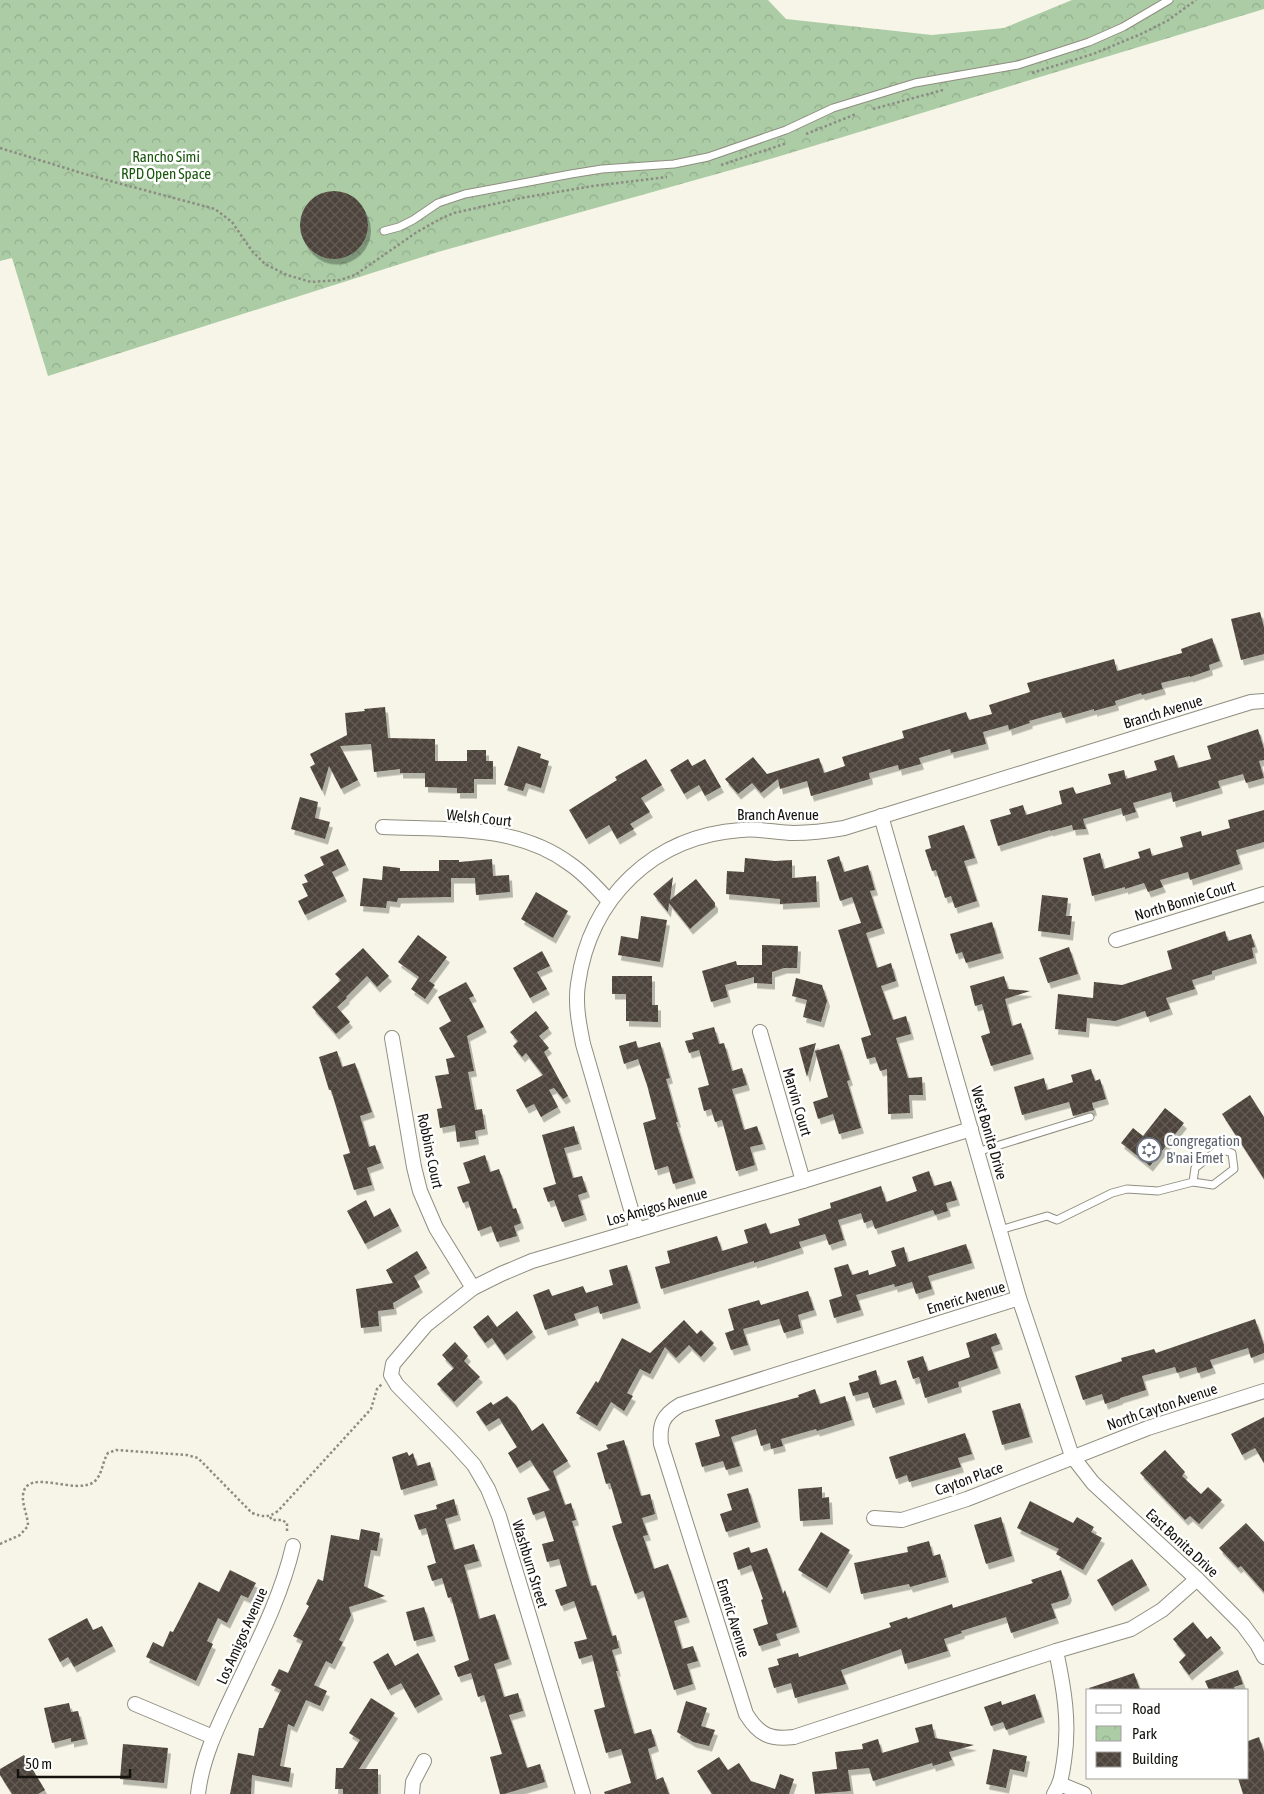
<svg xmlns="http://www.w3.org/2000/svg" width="1264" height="1794" font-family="'Asap Condensed',sans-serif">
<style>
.park{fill:url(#park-crowns)}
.building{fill:url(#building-cross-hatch);filter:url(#shadow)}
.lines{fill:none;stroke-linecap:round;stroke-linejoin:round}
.lane-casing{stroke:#908e80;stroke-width:9}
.street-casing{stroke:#908e80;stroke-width:16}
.path{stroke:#8d8c82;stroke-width:2.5;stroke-dasharray:2.5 2.5;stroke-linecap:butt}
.lane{stroke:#fff;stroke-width:7}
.street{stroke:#fff;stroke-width:14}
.labels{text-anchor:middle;stroke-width:5;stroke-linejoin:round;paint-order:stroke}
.park-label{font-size:15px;fill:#19560d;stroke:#fff}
.street-label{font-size:15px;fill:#13120d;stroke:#fff}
.worship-label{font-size:15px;fill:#5b616d;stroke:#fff;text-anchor:start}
</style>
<defs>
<pattern id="park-crowns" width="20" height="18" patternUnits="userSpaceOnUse" patternTransform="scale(1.25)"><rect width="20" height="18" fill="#abcca5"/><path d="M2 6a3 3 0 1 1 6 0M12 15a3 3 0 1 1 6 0" fill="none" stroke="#92ae8d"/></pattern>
<pattern id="building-cross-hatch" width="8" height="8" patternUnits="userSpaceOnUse" patternTransform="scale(1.25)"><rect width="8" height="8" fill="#4e453c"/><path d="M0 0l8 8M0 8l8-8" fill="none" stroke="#635c54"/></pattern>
<filter id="shadow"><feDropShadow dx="3" dy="5.5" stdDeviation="0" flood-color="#0004"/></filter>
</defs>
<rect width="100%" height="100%" fill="#f7f5e7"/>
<!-- park -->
<path class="park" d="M0 0H768L786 19 932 35 1004 28 1072 0H1264V9L777 157 438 252 48 376 12 258 0 261Z"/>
<!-- building -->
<g class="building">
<circle cx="334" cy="225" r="34"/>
<path d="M1260 612 1264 627V654L1241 660 1231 619Z"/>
<path d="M1212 638 1220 661 1209 665 1210 670 1190 677V676L1161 683 1163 689 1142 695 1141 693 1115 701 1116 705 1094 711V709L1063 718 1061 712 1029 721 1030 723 1009 730 1008 725 983 732 986 744 951 753 950 749 919 758 921 764 899 770 898 765 869 773 870 779 811 796 807 781 780 789 778 779 761 793 752 783 738 794 725 779 753 757 767 774 819 758 824 773 845 766 842 757 904 738 902 731 966 712 969 720 992 714 989 705 1030 692 1027 683 1114 659 1117 671 1182 653 1181 649Z"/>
<path d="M385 707 388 738 435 739V761H467V750H486V761H493V779H474V793H457V788L425 787V773H400V769L374 772 371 744 340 746 358 780 341 789 329 766 322 791 310 767 315 764 310 754 347 735 345 713 365 711 364 709Z"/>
<path d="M1258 729 1264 749V760L1259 761 1264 778 1246 783 1243 774 1218 781 1220 788 1173 802 1171 792 1133 803 1136 812 1123 816 1121 808 1083 819 1086 829 1073 830 1072 825 1050 831V830L998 846 990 820 1011 814 1009 809 1023 805 1026 815 1062 804 1059 791 1073 787 1076 794 1111 784 1108 774 1124 770 1126 779 1157 770 1154 761 1174 755 1178 768 1211 759 1207 746Z"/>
<path d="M518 746 541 754 540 758 549 761 541 788 526 783 523 791 504 785Z"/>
<path d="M646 759 662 785 641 798 650 812 630 824 634 829 617 839 609 825 586 839 569 810 617 780 615 777Z"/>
<path d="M688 759 692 766 705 759 721 787 705 796 699 785 684 794 670 770Z"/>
<path d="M300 797 318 802 315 818 330 822 325 839 291 829Z"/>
<path d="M1264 810V842L1236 850 1240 864 1190 880 1188 872 1160 880 1163 887 1148 892 1144 883 1125 889V887L1092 896 1083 858 1100 853 1104 869 1140 858 1138 852 1150 848 1152 856 1183 847 1180 837 1201 831 1202 836 1230 828 1228 820Z"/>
<path d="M964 825 975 858 964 861 977 901 955 908 951 896 945 898 936 870 932 871 925 850 931 848 928 836Z"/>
<path d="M338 849 346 865 332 872 344 896 305 915 298 901 308 896 302 884 308 882 304 875 324 865 320 857Z"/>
<path d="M839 856 844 872 868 865 875 890 870 891 882 928 866 933 877 968 891 963 896 981 881 986 893 1020 906 1016 911 1034 896 1038 908 1078 922 1077 923 1095H909L910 1113 888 1114 887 1069 880 1071 875 1057 867 1059 861 1038 871 1035 838 930 861 923 852 897 840 901 827 860Z"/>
<path d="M745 858 775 861 792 860V878L816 876 817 902 780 904V899L726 894 727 871 744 872Z"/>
<path d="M492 859 493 876 509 875 510 892 476 895 475 878H451V897L398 898 397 902 387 901 386 908 360 906 363 878 382 880 383 866 400 868V871H439V860H459V862Z"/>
<path d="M673 877 670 900 696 879 715 903V907L690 929 669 903 668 912 653 894Z"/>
<path d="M536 892 568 911 553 938 521 919Z"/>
<path d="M1042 895 1068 898 1066 916H1072L1070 935 1038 931Z"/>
<path d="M641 916 667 920 660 962 618 955 621 936 638 939Z"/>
<path d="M992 922 1001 953 966 963 962 952 956 954 950 934Z"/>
<path d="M1225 931 1228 941 1251 934 1255 947 1252 948 1254 958 1212 971V974L1192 980 1195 989 1166 998 1170 1009 1147 1017 1145 1011 1115 1021 1087 1018 1086 1032 1055 1029 1058 994 1093 998 1094 982 1122 985 1172 969 1167 951Z"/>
<path d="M418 935 447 957 429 981 435 985 425 999 411 989 419 977 398 962Z"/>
<path d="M762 945 798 946 797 968H784L772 972V984L754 983V977L725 985 728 997 711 1002 702 971 736 961 737 965H762Z"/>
<path d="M1069 947 1078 974 1048 983 1039 958Z"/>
<path d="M363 948 389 976 377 987 367 976 346 997 347 998 337 1007 350 1022 336 1034 312 1007 341 980 335 974Z"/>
<path d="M542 951 550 966 537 972 547 989 530 998 513 968Z"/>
<path d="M612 976H652V1005H658V1022L626 1021V994H612Z"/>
<path d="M1004 976 1008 989 1030 991 1005 999 1012 1026 1021 1023 1031 1054 991 1066 981 1036 990 1033 982 1004 975 1006 970 986Z"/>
<path d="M796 978 822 985 827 1001 821 1022 803 1017 807 1000 792 996Z"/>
<path d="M466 982 474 996 469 998 484 1027 467 1036 474 1071 468 1072 475 1110 482 1109 485 1129 475 1131 476 1139 457 1142 455 1125 440 1128 437 1109 442 1108 435 1076 449 1074 446 1059 455 1057 439 1028 451 1021 438 997Z"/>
<path d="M536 1011 549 1028 539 1036 549 1048 544 1052 568 1096 563 1099 554 1088 549 1090 558 1107 541 1117 534 1104 526 1108 516 1090 543 1075 526 1053 522 1057 513 1046 518 1041 510 1032Z"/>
<path d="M714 1027 719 1044 724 1043 732 1071 742 1068 747 1085 732 1089 744 1130 757 1126 763 1144 750 1147 755 1165 736 1171 722 1120 715 1122 711 1109 704 1111 698 1088 709 1085 699 1050 689 1053 685 1041 694 1039 692 1033Z"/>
<path d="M636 1041 638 1048 660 1042 670 1078 666 1079 678 1122H676L693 1178 673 1184 668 1166 655 1170 643 1123 656 1119 647 1085 638 1059 624 1064 619 1046Z"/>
<path d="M816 1043 807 1077 799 1048Z"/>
<path d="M839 1044 850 1080 847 1081 861 1128 839 1134 833 1114 818 1119 813 1102 828 1097 815 1051Z"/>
<path d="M337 1051 342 1067 355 1063 372 1112 360 1116 369 1147 375 1145 381 1163 367 1168 372 1185 354 1190 343 1155 350 1153 331 1090H329L319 1057Z"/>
<path d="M1091 1069 1095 1081 1100 1079 1106 1099 1092 1103 1094 1110 1073 1116 1069 1102 1022 1115 1014 1087 1044 1078 1047 1090 1073 1082 1071 1075Z"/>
<path d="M1250 1095 1264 1117V1179L1222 1114Z"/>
<path d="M1165 1108 1184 1123 1150 1166 1121 1143 1133 1128 1143 1136Z"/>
<path d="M574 1126 579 1144 564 1148 573 1178 582 1176 587 1192 578 1195 584 1215 562 1222 554 1200 548 1202 543 1188 556 1184 542 1135Z"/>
<path d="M485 1155 490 1172 499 1169 513 1209 516 1208 521 1223 514 1226 517 1236 497 1242 491 1226 478 1231 468 1201 463 1203 457 1187 470 1183 463 1163Z"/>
<path d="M929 1171 934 1186 951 1181 957 1200 946 1203 948 1211 935 1215 933 1210 875 1229 872 1220 864 1223 861 1213 838 1220 844 1240 829 1245 825 1234 799 1242 801 1248 754 1263V1261L661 1289 655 1267 670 1263 667 1251 717 1236 722 1251 748 1243 744 1230 766 1223 770 1234 800 1225 798 1219 831 1208 830 1203 881 1186 886 1202 917 1191 912 1177Z"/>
<path d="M366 1200 374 1217 390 1208 399 1226 365 1244 347 1211Z"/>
<path d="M966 1244 972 1263 928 1276 932 1289 916 1294 912 1282 895 1287 894 1284 856 1295 861 1310 834 1318 829 1300 842 1296 834 1268 848 1264 852 1275 868 1270 869 1275 896 1266 891 1251 904 1247 908 1262Z"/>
<path d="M417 1251 427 1268 414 1276 420 1287 393 1303 394 1309 378 1311 379 1326 361 1328 356 1289 393 1283 386 1270Z"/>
<path d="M627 1265 638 1303 600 1314 598 1306 574 1314 576 1320 545 1330 533 1295 549 1289 552 1296 583 1286 586 1293 613 1285 609 1270Z"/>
<path d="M808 1291 814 1310 798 1315 801 1328 784 1333 779 1319 743 1329 748 1345 731 1350 725 1333 734 1330 728 1309 759 1300 761 1305Z"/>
<path d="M517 1311 533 1332 504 1355 492 1338 485 1343 473 1327 488 1315 497 1327Z"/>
<path d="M1255 1319 1264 1345V1353L1251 1358 1248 1348 1210 1360 1213 1368 1198 1373 1196 1367 1177 1373 1175 1367 1142 1376 1146 1390 1120 1398V1399L1105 1404 1102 1394 1083 1400 1075 1376 1122 1361 1121 1358 1154 1349 1156 1353Z"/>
<path d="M684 1320 697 1334 701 1330 714 1343 701 1357 689 1345 676 1358 665 1347 650 1374 640 1369 627 1393 633 1396 624 1411 611 1402 597 1426 576 1413 596 1381 598 1383 622 1338 650 1353Z"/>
<path d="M996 1333 1000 1344 991 1347 998 1368 958 1382 959 1387 925 1398 919 1377 913 1379 907 1361 923 1356 928 1371 970 1357 966 1343Z"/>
<path d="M455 1342 468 1356 464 1361 480 1377 454 1402 437 1384 454 1368 442 1355Z"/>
<path d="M876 1370 880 1385 896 1380 902 1399 873 1408 868 1392 853 1396 849 1383 859 1380 858 1376Z"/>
<path d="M815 1389 820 1404 845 1396 852 1420 817 1431 816 1429 781 1439 783 1446 771 1449 770 1443 761 1446 756 1429 731 1437 740 1466 726 1470 723 1461 702 1467 695 1443 720 1436 715 1420 799 1397 798 1395Z"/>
<path d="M507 1396 516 1405 532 1431 543 1423 568 1461 553 1471 565 1505 571 1503 576 1520 572 1521 591 1586 596 1585 612 1636 616 1635 619 1648 612 1650 618 1671H616L634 1734 651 1729 656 1746 648 1749 656 1780 663 1777 669 1794H605L604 1792 631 1783 621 1749 606 1753 594 1710 605 1707 592 1655 579 1659 574 1642 587 1639 574 1601 561 1606 555 1590 567 1586 559 1559 547 1562 542 1544 554 1541 544 1511 533 1515 527 1498 550 1490 530 1460 517 1468 508 1453 517 1447 499 1418 486 1426 476 1412 491 1402 493 1405Z"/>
<path d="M1020 1403 1030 1437 1002 1445 992 1411Z"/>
<path d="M1264 1417V1463L1255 1448 1242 1455 1231 1434Z"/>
<path d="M965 1433 972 1454 958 1458 961 1467 909 1482 907 1475 896 1479 889 1457Z"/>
<path d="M624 1440 641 1496 650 1494 655 1514 642 1518 648 1535 643 1536 654 1569 668 1564 687 1617 674 1621 682 1649 693 1646 698 1661 687 1664 693 1684 674 1690 643 1591 635 1594 615 1536 612 1526 622 1523 610 1483 606 1484 597 1453 608 1449 606 1445Z"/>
<path d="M1165 1450 1185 1472 1182 1476 1201 1494 1208 1487 1222 1500 1199 1524 1190 1516 1185 1520 1140 1473Z"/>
<path d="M407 1452 409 1456 413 1453 417 1466 430 1462 435 1480 401 1490 392 1457Z"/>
<path d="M822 1487V1498L829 1497 830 1519 800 1521 798 1489Z"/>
<path d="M748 1488 758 1522 726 1532 720 1514 732 1510 727 1494Z"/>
<path d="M454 1499 458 1515 445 1519 454 1550 474 1544 479 1561 464 1565 479 1619 495 1614 509 1659 494 1664 504 1697 518 1693 523 1711 509 1715 527 1768 540 1764 545 1782 504 1794H500L490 1757 502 1754 484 1695 478 1697 471 1673 458 1677 454 1666 469 1660 451 1597 448 1598 442 1578 432 1581 427 1566 436 1563 426 1528 419 1530 414 1515 437 1509 436 1505Z"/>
<path d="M1030 1501 1073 1523 1077 1517 1094 1527 1091 1532 1102 1538 1083 1570 1056 1554 1059 1549 1017 1528Z"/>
<path d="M1001 1517 1012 1556 986 1564 974 1525Z"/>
<path d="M1246 1523 1264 1542V1592L1241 1566 1238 1568 1219 1548Z"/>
<path d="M361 1529 380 1533 377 1551 371 1550 364 1586 385 1596 349 1607 351 1615 339 1640 343 1642 332 1664 326 1661 314 1685 327 1691 320 1706 306 1700 294 1727 288 1724 280 1766 291 1768 289 1782 252 1775 251 1794H230L238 1753 254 1756 259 1728H263L281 1690 271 1685 279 1669 288 1673 303 1641 293 1636 309 1606 306 1604 318 1579 323 1581 331 1535 359 1540Z"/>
<path d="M821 1532 850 1550 827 1588 798 1570Z"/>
<path d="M929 1541 933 1556 940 1554 946 1577 910 1587 909 1584 861 1594 854 1563 908 1552 907 1547Z"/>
<path d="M749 1547 751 1553 767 1548 783 1594 785 1590 797 1627 776 1634 778 1640 759 1646 753 1629 768 1624 761 1600 763 1599 751 1565 738 1570 733 1553Z"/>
<path d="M1132 1559 1147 1585 1112 1606 1097 1580Z"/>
<path d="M230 1570 256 1583 248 1598 241 1595 227 1623 218 1618 207 1641 213 1644 196 1681 146 1657 153 1642 163 1647 170 1631 173 1632 199 1582 219 1592Z"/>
<path d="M1061 1570 1069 1595 1067 1599 1051 1604 1056 1618 1011 1633 1006 1617 961 1631 962 1633 944 1639 948 1651 905 1664 901 1649 841 1670 846 1684 795 1698 791 1683 774 1688 768 1668 779 1665 777 1659 798 1653 799 1657 891 1627 889 1623 907 1617 908 1619 952 1604 953 1608 1033 1583 1031 1580Z"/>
<path d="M424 1607 433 1636 414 1641 406 1612Z"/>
<path d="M87 1618 93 1630 102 1626 113 1646 74 1667 68 1657 60 1662 48 1639Z"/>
<path d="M1193 1622 1207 1639 1211 1636 1221 1648 1189 1675 1179 1662 1186 1655 1173 1639Z"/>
<path d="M388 1653 395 1666 418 1653 440 1694 415 1708 401 1683 388 1690 373 1662Z"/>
<path d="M1238 1670 1243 1684 1234 1687 1235 1690H1209L1205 1681Z"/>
<path d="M1134 1673 1140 1690H1090L1089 1688Z"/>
<path d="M1035 1694 1042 1717 1006 1730 1003 1722 991 1726 984 1707 1001 1701 1002 1705Z"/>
<path d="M371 1698 395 1713 359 1769H378V1794H343V1789H335L336 1768H343L360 1740 349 1733Z"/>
<path d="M686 1701 707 1708 701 1726 715 1730 709 1746 693 1742 677 1732Z"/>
<path d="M69 1703 71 1712 78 1711 85 1739 71 1742V1738L52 1743 44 1708Z"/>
<path d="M932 1724 935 1738 974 1745 949 1752 952 1760 933 1766 932 1763 873 1781 869 1768 848 1770 851 1791 815 1794 812 1772 837 1769 835 1752 863 1749 862 1744 878 1739 882 1753 919 1742 915 1728Z"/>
<path d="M1259 1737 1264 1752V1794H1243L1238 1778H1248V1741Z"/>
<path d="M123 1744 168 1748 164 1783 120 1779Z"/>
<path d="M993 1749 1027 1756 1024 1772 1010 1769 1006 1788 986 1784Z"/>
<path d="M24 1755 45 1790 38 1794H12L0 1775V1769Z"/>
<path d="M719 1757 728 1770 739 1763 751 1781 775 1789 780 1774 794 1779 789 1794H712L697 1771Z"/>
</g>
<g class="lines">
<defs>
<g id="lane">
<path d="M384 231 399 227 413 220 438 203 465 194 571 174 602 169 674 164 708 157 786 130 833 108 915 83 1018 65 1089 42 1123 27 1169 0"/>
<path d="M977 1152 1090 1117"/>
<path d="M1000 1230 1047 1216 1057 1220 1112 1193 1127 1189 1158 1191 1193 1182 1195 1168 1219 1149 1232 1153 1234 1169 1213 1185 1193 1182"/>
</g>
<g id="street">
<path d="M881 816 1019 1298 1072 1456 1093 1483 1197 1579 1243 1625 1257 1644 1264 1657"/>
<path d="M383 827C446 830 517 824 570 864 585 874 597 888 609 901"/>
<path d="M1116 940 1264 894"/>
<path d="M760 1032 803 1181"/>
<path d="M392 1038 414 1167 420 1191 436 1228 473 1288"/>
<path d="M637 1230 583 1044C579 1024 575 1004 578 984 590 897 654 836 741 830 759 828 777 833 794 833 811 833 827 831 844 828L1251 702 1264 701"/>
<path d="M1019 1298 680 1405C663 1415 659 1424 661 1444L746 1714C759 1735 770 1740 794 1737L1056 1651 1131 1629 1162 1610 1197 1579"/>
<path d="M874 1518 902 1520 967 1499 1148 1428 1264 1391"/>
<path d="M135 1704 213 1737"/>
<path d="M1060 1784 1084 1794"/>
<path d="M198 1794C202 1758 218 1726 233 1694 256 1645 281 1598 293 1546"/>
<path d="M412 1794 413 1782 424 1761"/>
<path d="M583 1794 499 1516 488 1489 474 1465 455 1444 397 1385 391 1375 393 1364 426 1325 473 1288 501 1274 532 1261 803 1181 971 1129"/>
<path d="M1054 1794C1061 1783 1062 1774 1064 1761 1070 1723 1064 1688 1056 1651"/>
</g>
</defs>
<!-- lane casing -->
<use href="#lane" class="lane-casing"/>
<!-- street casing -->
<use href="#street" class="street-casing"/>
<!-- path -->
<g class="path">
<path d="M1032 73 1093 54 1141 34 1167 21 1196 0"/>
<path d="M873 109 943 90"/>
<path d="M806 134 856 114"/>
<path d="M0 148 88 175 215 209 232 222 252 251 265 264 287 275 311 282 340 280 355 275 417 232 442 218 454 213 521 198 593 186 667 177"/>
<path d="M721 165 787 143"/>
<path d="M270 1517 272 1520H282L287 1523V1533"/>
<path d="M0 1544 20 1535 28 1526C28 1516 22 1505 23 1495 26 1466 78 1497 95 1481 103 1473 102 1462 108 1453L116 1450 187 1455 198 1458 252 1513C263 1517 268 1518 278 1511L371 1409 377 1389 382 1384"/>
</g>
<!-- lane -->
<use href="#lane" class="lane"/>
<!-- street -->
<use href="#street" class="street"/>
</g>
<!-- icons -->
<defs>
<symbol id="synagogue-ring" viewBox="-11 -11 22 22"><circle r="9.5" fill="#fff" stroke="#6b7280" stroke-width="1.5"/><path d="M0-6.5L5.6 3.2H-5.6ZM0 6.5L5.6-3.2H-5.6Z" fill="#6b7280"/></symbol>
</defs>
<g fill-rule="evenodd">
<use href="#synagogue-ring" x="1135" y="1136" width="28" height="28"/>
</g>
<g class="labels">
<!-- park labels -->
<g class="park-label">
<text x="166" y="162">Rancho Simi<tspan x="166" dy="17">RPD Open Space</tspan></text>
</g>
<!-- street labels -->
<g class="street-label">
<text transform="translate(1163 712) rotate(-17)" y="5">Branch Avenue</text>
<text x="778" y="820">Branch Avenue</text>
<text transform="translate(479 818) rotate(6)" y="5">Welsh Court</text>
<text transform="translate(1185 901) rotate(-17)" y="5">North Bonnie Court</text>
<text transform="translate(797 1102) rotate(74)" y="5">Marvin Court</text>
<text transform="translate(989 1133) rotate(74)" y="5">West Bonita Drive</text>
<text transform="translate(430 1151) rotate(78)" y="5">Robbins Court</text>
<text transform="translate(657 1207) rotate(-16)" y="5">Los Amigos Avenue</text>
<text transform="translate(966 1298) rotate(-17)" y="5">Emeric Avenue</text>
<text transform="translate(1162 1407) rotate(-19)" y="5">North Cayton Avenue</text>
<text transform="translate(969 1479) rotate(-20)" y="5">Cayton Place</text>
<text transform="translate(1182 1543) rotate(43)" y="5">East Bonita Drive</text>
<text transform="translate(530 1564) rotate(73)" y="5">Washburn Street</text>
<text transform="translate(733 1618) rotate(73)" y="5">Emeric Avenue</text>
<text transform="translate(242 1636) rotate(-66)" y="5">Los Amigos Avenue</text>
</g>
<!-- worship labels -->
<g class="worship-label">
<text x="1166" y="1146">Congregation<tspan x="1166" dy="17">B'nai Emet</tspan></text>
</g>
</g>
<!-- legend -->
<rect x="1086" y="1689" width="162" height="90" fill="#ffffff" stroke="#a1a09e"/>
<rect x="1096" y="1705" width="25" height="8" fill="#ffffff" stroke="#a1a09e"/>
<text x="1132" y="1714" font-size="15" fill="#13120d">Road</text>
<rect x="1096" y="1726" width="25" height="15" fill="url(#park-crowns)" stroke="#a1a09e"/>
<text x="1132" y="1739" font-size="15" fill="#13120d">Park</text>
<rect x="1096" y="1752" width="25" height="15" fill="url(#building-cross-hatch)" stroke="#a1a09e"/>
<text x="1132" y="1764" font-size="15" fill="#13120d">Building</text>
<!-- scale -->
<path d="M18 1769v8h112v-8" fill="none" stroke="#13120d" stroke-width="2.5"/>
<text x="25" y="1769" font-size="15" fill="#13120d" stroke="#ffffff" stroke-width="4" paint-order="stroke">50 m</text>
</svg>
